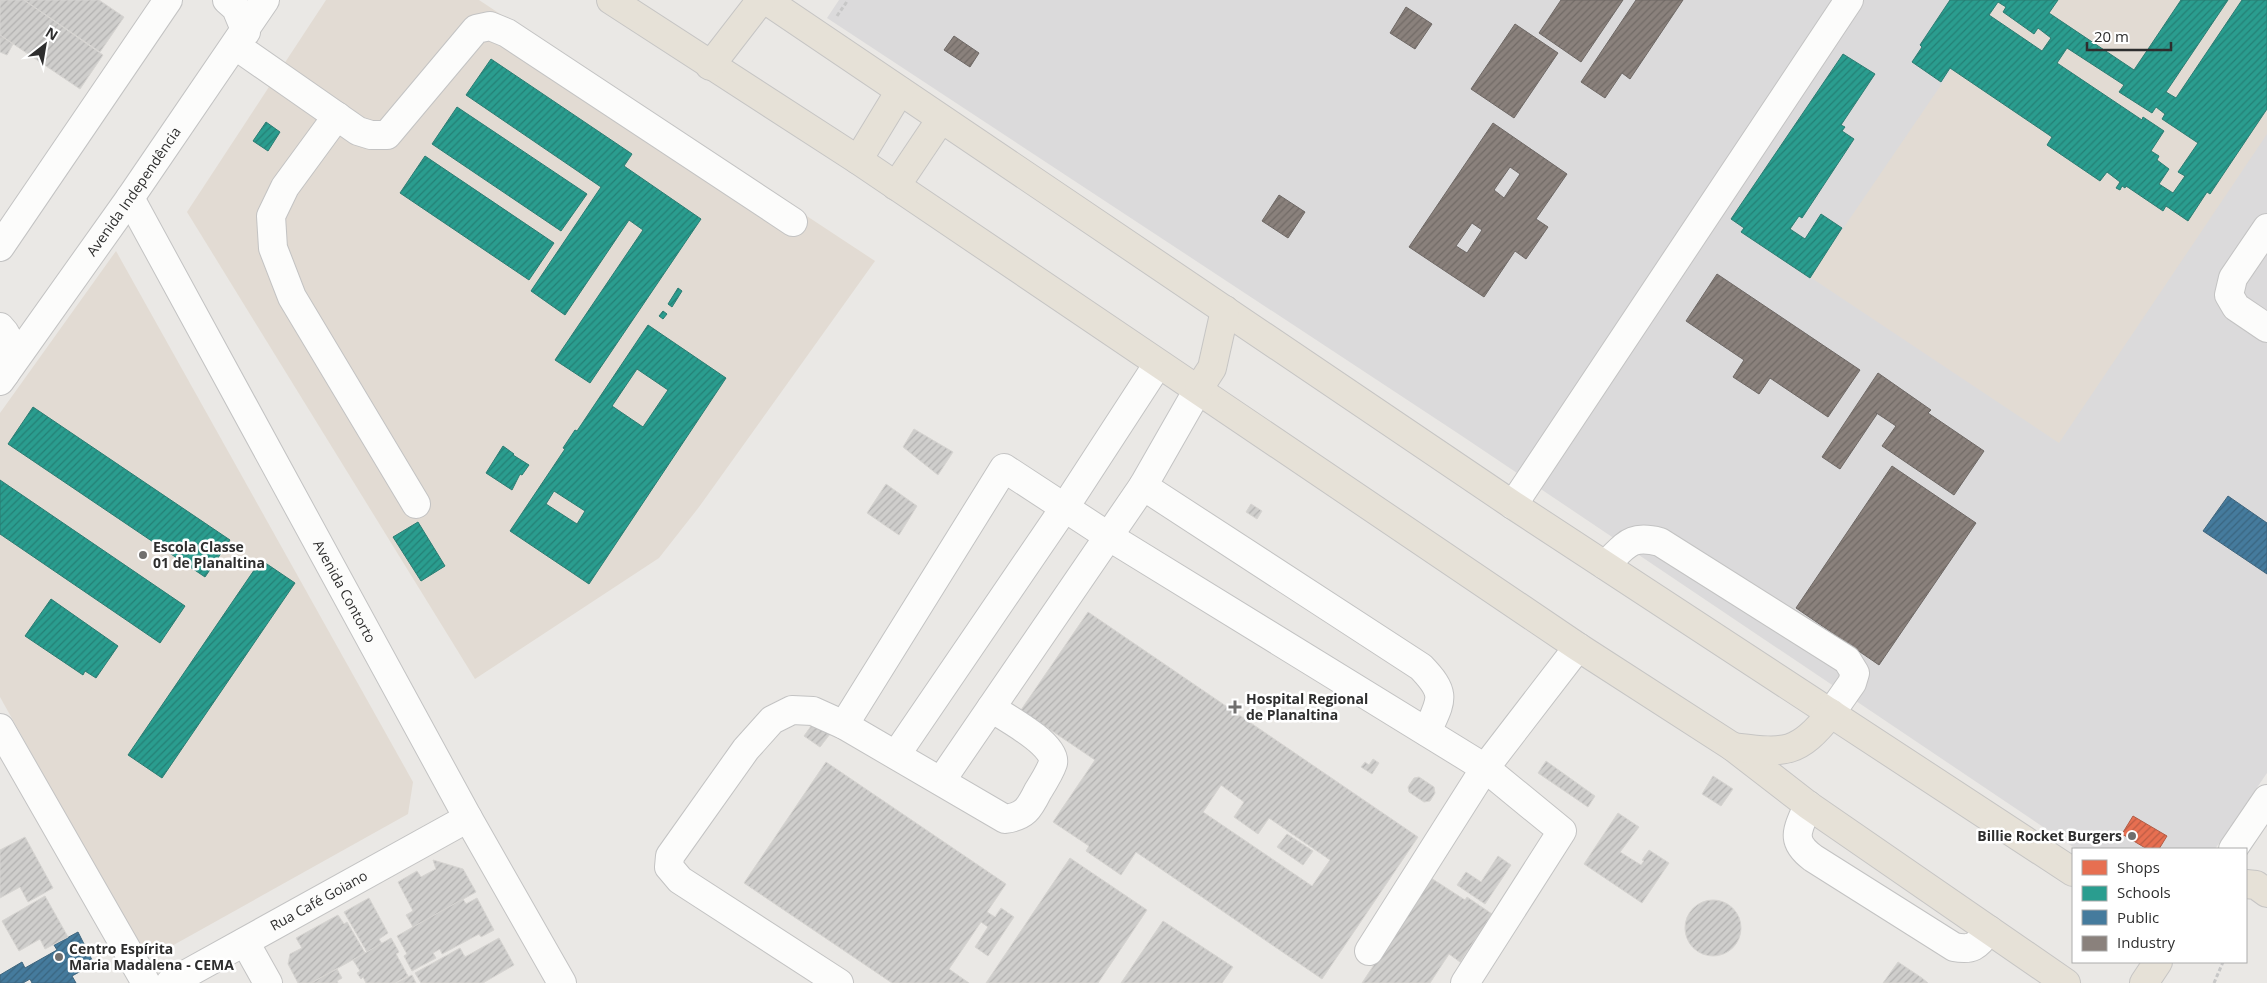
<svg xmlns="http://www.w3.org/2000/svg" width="2267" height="983" font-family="'Open Sans',sans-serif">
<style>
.industrial{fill:#dbdadb}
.education{fill:#e2dbd3}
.shops{fill:url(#shops-hatch);stroke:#b05c46}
.schools{fill:url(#schools-hatch);stroke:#2b7c72;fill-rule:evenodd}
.public{fill:url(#public-hatch);stroke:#3e647c}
.industry{fill:url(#industry-hatch);stroke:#6e6865;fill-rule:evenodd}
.building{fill:url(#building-hatch);stroke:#d6d4d1;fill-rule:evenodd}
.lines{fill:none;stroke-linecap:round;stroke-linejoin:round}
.minor-casing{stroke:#c3c3c3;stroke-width:30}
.major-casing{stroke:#c6c5c4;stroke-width:30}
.path{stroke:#c7c7c7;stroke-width:3;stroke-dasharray:4 2.5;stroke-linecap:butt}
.minor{stroke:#fcfcfb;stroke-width:28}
.major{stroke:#e6e1d7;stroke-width:28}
.poi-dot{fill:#706f6e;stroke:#fff;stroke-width:2}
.labels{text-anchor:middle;stroke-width:5;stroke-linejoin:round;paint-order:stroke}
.street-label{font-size:14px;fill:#2e2e2e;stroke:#fff}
.poi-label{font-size:14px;font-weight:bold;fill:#2e2e2e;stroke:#fff;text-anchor:start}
</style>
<defs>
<pattern id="shops-hatch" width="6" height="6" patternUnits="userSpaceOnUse" patternTransform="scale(1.25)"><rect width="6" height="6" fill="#e76f51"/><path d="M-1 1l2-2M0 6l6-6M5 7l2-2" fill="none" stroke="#bc5c44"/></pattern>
<pattern id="schools-hatch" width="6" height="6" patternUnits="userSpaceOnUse" patternTransform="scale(1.25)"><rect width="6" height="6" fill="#2a9d8f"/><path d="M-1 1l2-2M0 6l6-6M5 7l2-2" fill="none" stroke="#248075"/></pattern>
<pattern id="public-hatch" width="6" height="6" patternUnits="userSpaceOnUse" patternTransform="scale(1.25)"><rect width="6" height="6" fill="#457b9d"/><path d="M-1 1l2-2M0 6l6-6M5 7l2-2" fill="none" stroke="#3a6580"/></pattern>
<pattern id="industry-hatch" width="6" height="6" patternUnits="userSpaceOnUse" patternTransform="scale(1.25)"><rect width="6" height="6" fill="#8a817c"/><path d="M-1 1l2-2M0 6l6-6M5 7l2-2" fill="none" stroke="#716a66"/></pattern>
<pattern id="building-hatch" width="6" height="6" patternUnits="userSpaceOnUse" patternTransform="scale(1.25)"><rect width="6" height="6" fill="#cfcecc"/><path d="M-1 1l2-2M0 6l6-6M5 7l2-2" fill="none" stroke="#b2b1b0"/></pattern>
</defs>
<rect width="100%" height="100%" fill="#eae8e5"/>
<!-- industrial -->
<path class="industrial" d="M839 0H2267V773L2215 849H2076L1462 436 827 18Z"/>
<!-- education -->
<g class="education">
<path d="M326 0H479L875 261 699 507 659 558 475 679 187 212Z"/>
<path d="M1999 0H2267V134L2059 443 1810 277Z"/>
<path d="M116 251 413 782 408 814 161 952 137 943 0 697V413Z"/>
</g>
<!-- shops -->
<path class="shops" d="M2133 816 2167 836 2159 849H2147L2122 834Z"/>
<!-- schools -->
<g class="schools">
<path d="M1950 0H2058L2049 13 2134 70 2181 0H2228L2166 92 2176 98 2242 0H2267V109L2210 194 2207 192 2188 221 2166 206 2163 211 2126 186 2125 188 2122 186 2120 190 2116 188 2120 182 2107 172 2100 181 2047 145 2052 137 1950 68 1941 82 1912 62 1922 47 1920 45ZM1998 2 2006 7 2003 12 2034 34 2038 28 2051 38 2042 51 1989 15ZM2067 48 2124 85 2119 92 2152 113 2156 107 2165 114 2162 119 2198 143 2178 172 2185 176 2173 193 2159 184 2169 169 2157 160 2159 156 2151 151 2164 131 2143 117 2142 120 2057 63Z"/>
<path d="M1843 54 1875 74 1841 125 1845 127 1842 131 1854 139 1802 218 1799 216 1790 229 1805 239 1821 214 1842 228 1810 278 1741 232 1744 228 1731 219Z"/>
<path d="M491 59 632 154 624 166 701 219 590 383 555 360 643 230 629 220 565 315 531 291 601 187 466 95Z"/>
<path d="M457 107 587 194 561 231 432 144Z"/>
<path d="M266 122 280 132 268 151 253 141Z"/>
<path d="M425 156 554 243 529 280 400 193Z"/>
<path d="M678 288 682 291 672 307 668 304Z"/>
<path d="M663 311 667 314 663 319 659 316Z"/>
<path d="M648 325 726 378 589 584 510 531 565 449 563 448 575 430 577 431ZM637 369 668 390 643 427 612 406ZM554 491 585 511 577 524 546 504Z"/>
<path d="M33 407 230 540 205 577 8 444Z"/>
<path d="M503 446 514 454 513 455 529 465 522 475 520 474 512 490 486 473Z"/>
<path d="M0 480 185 606 160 643 0 534Z"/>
<path d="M418 522 445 566 421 581 393 537Z"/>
<path d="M261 560 295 583 162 778 128 755Z"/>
<path d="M51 599 118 646 96 678 85 671 83 675 25 636Z"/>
</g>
<!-- public -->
<g class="public">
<path d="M2228 496 2267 523V574L2203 531Z"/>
<path d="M78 932 93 962 92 965 72 976 76 983H32L30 979 23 983H0V975L22 962 25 968 57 950 54 945Z"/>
</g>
<!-- industry -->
<g class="industry">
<path d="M1561 0H1623L1581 62 1539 33Z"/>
<path d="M1636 0H1683L1630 79 1622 73 1605 98 1581 82Z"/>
<path d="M1406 7 1432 24 1415 49 1390 33Z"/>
<path d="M1515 24 1558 53 1514 118 1471 89Z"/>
<path d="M954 36 979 53 970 67 944 50Z"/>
<path d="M1493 123 1567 174 1536 219 1548 227 1526 259 1515 251 1484 297 1409 247ZM1510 167 1520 174 1504 198 1494 190ZM1472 223 1482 230 1467 253 1456 246Z"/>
<path d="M1279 195 1305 212 1288 238 1262 221Z"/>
<path d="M1717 274 1860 370 1828 417 1770 378 1759 394 1733 377 1744 360 1686 321Z"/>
<path d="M1878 373 1931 410 1928 413 1984 451 1954 495 1882 446 1896 426 1875 412 1877 414 1840 469 1822 457Z"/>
<path d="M1892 466 1976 523 1879 665 1796 608Z"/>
</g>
<!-- building -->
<g class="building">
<path d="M0 0H24L103 55 80 89 0 35Z"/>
<path d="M24 0H99L124 17 100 52Z"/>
<path d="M0 35 13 44 7 55 0 52Z"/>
<path d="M914 429 953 452 938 475 903 447Z"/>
<path d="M886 484 917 506 899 535 867 513Z"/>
<path d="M1251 504 1262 511 1257 519 1246 512Z"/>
<path d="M1088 612 1418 837 1322 979 1136 852 1121 875 1086 851 1089 846 1053 822 1095 760 1021 710ZM1221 785 1244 802 1234 817 1258 834 1269 818 1330 860 1312 886 1203 812Z"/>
<path d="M814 722 830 734 820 747 804 736Z"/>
<path d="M1373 759 1379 763 1372 774 1361 767 1365 762 1369 765Z"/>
<path d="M1546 761 1595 796 1588 807 1538 773Z"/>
<path d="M826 762 1006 884 987 912 995 917 1001 908 1014 917 988 956 975 947 988 927 981 922 949 969 969 983H892L744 883Z"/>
<path d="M1713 776 1733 789 1721 806 1702 794Z"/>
<path d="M1419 777 1434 787 1435 793 1430 801 1424 802 1409 792 1408 787 1414 778Z"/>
<path d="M1618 813 1639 827 1620 852 1641 865 1644 861 1642 860 1649 850 1669 863 1642 903 1584 864Z"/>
<path d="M1287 834 1313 851 1303 865 1277 847Z"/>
<path d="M25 837 53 888 28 902 20 887 0 898V850Z"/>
<path d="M1498 856 1511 865 1485 904 1457 885 1466 872 1481 882Z"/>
<path d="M1070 858 1147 910 1098 983H986Z"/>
<path d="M433 860 463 869 476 892 413 927 406 915 413 911 398 882 417 871 421 877 436 869Z"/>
<path d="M1431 878 1465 900 1467 897 1492 914 1460 962 1449 954 1430 983H1362Z"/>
<path d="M45 896 68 937 45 949 40 939 19 951 2 921Z"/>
<path d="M369 898 388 933 379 939 382 944 367 952 344 912Z"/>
<path d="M477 898 494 930 481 937 479 934 442 954 440 949 433 953 436 958 412 971 404 956 407 954 397 936 463 899 466 904Z"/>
<circle cx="1713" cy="928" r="28"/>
<path d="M338 915 344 924 347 922 365 953 311 983H298L288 964 290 954 302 948 296 938Z"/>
<path d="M1163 921 1233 967 1222 983H1121Z"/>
<path d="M391 938 399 952 396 954 408 976 395 983H366L363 977 361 979 357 973 360 971 353 960Z"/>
<path d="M499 938 514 965 483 983H421L415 973 460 948 465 957Z"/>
<path d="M1898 962 1922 978 1928 983H1883Z"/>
<path d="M337 969 342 978 337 981 338 983H311Z"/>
<path d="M412 975 416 983H397Z"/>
</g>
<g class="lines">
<defs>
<g id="minor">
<path d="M227 0 236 8 246 32"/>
<path d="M236 46 358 131 371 135H387L476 29 490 26 507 33 793 222"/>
<path d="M337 116 285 187 271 216 273 248 292 297 416 504"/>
<path id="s1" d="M130 198 468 818 562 983"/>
<path d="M2267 228 2233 278 2229 295 2236 307 2267 328"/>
<path d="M0 247 168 0"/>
<path d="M0 327C13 340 14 358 5 374"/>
<path id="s2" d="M0 381 130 198 265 0"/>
<path d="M1143 486 1421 667C1448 695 1441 700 1427 732"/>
<path d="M1513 505 1849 0"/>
<path d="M1605 565C1626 546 1629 534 1660 542L1847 660 1855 673 1852 683 1831 713"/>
<path d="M844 725 1004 468 1108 536 1485 768 1562 831 1465 983"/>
<path d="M0 728 146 983"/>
<path d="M896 755 1065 507 1158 364"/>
<path d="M941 781 1143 486 1199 388"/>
<path d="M1808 805C1798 830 1789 840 1813 858L1954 947C1974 951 1977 945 1989 930"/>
<path d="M2233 849 2267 799"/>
<path d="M245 942 268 983"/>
<path d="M1369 951 1485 768 1578 647"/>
<path id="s3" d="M170 983 468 818"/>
<path d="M839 983 680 880 669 867 670 856 746 749 772 720 792 710 813 711 844 725 1005 819C1025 816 1029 809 1038 791 1043 783 1050 772 1053 763 1057 745 1005 717 991 708"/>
</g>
<g id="major">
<path d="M611 0 858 160 1578 647 1733 747 1808 805 2066 983"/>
<path d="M766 0 1513 505 2073 872"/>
<path d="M710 66 761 0"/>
<path d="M858 160 900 91"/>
<path d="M896 186 941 119"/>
<path d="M1199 388 1212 368 1225 310"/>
<path d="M1733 747C1784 753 1797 756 1831 713"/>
<path d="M2246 884 2256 885 2267 893"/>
<path d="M2144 983 2158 962"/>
</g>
</defs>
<!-- minor casing -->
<use href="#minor" class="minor-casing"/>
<!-- major casing -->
<use href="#major" class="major-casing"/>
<!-- path -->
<g class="path">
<path d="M837 16 848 0"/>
<path d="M2214 983 2223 962"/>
</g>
<!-- minor -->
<use href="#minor" class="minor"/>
<!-- major -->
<use href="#major" class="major"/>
</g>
<!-- markers -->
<g class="poi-dot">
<circle cx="143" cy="555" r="5"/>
<path d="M1232.5 699.5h5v5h5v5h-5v5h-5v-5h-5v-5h5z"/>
<circle cx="2132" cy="836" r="5"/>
<circle cx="59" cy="957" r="5"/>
</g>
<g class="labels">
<!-- street labels -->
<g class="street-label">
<text dy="5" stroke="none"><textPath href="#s2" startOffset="232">Avenida Independência</textPath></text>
<text dy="5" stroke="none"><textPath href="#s1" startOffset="448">Avenida Contorto</textPath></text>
<text dy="5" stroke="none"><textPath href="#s3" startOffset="170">Rua Café Goiano</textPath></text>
</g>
<!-- poi labels -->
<g class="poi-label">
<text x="153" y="552">Escola Classe<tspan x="153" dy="16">01 de Planaltina</tspan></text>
<text x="1246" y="704">Hospital Regional<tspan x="1246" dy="16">de Planaltina</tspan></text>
<text x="2122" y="841" text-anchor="end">Billie Rocket Burgers</text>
<text x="69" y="954">Centro Espírita<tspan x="69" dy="16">Maria Madalena - CEMA</tspan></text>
</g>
</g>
<!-- legend -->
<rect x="2072" y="848" width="175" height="115" fill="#ffffff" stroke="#ababab"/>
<rect x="2082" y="860" width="25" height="15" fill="#e76f51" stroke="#ababab"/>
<text x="2117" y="873" font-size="15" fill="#2e2e2e">Shops</text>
<rect x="2082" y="886" width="25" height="15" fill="#2a9d8f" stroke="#ababab"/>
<text x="2117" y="898" font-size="15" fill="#2e2e2e">Schools</text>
<rect x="2082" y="910" width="25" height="15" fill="#457b9d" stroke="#ababab"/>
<text x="2117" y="923" font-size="15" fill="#2e2e2e">Public</text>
<rect x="2082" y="936" width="25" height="15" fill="#8a817c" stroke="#ababab"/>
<text x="2117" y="948" font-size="15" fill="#2e2e2e">Industry</text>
<!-- north arrow -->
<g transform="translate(45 45) rotate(31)" stroke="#ffffff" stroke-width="4" paint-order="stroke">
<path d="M0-4L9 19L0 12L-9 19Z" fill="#2e2e2e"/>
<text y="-8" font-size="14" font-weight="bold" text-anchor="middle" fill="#2e2e2e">N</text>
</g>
<!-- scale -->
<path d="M2087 42v8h84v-8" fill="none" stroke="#2e2e2e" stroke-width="2.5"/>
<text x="2094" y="42" font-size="15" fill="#2e2e2e" stroke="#ffffff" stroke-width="4" paint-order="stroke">20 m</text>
</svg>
